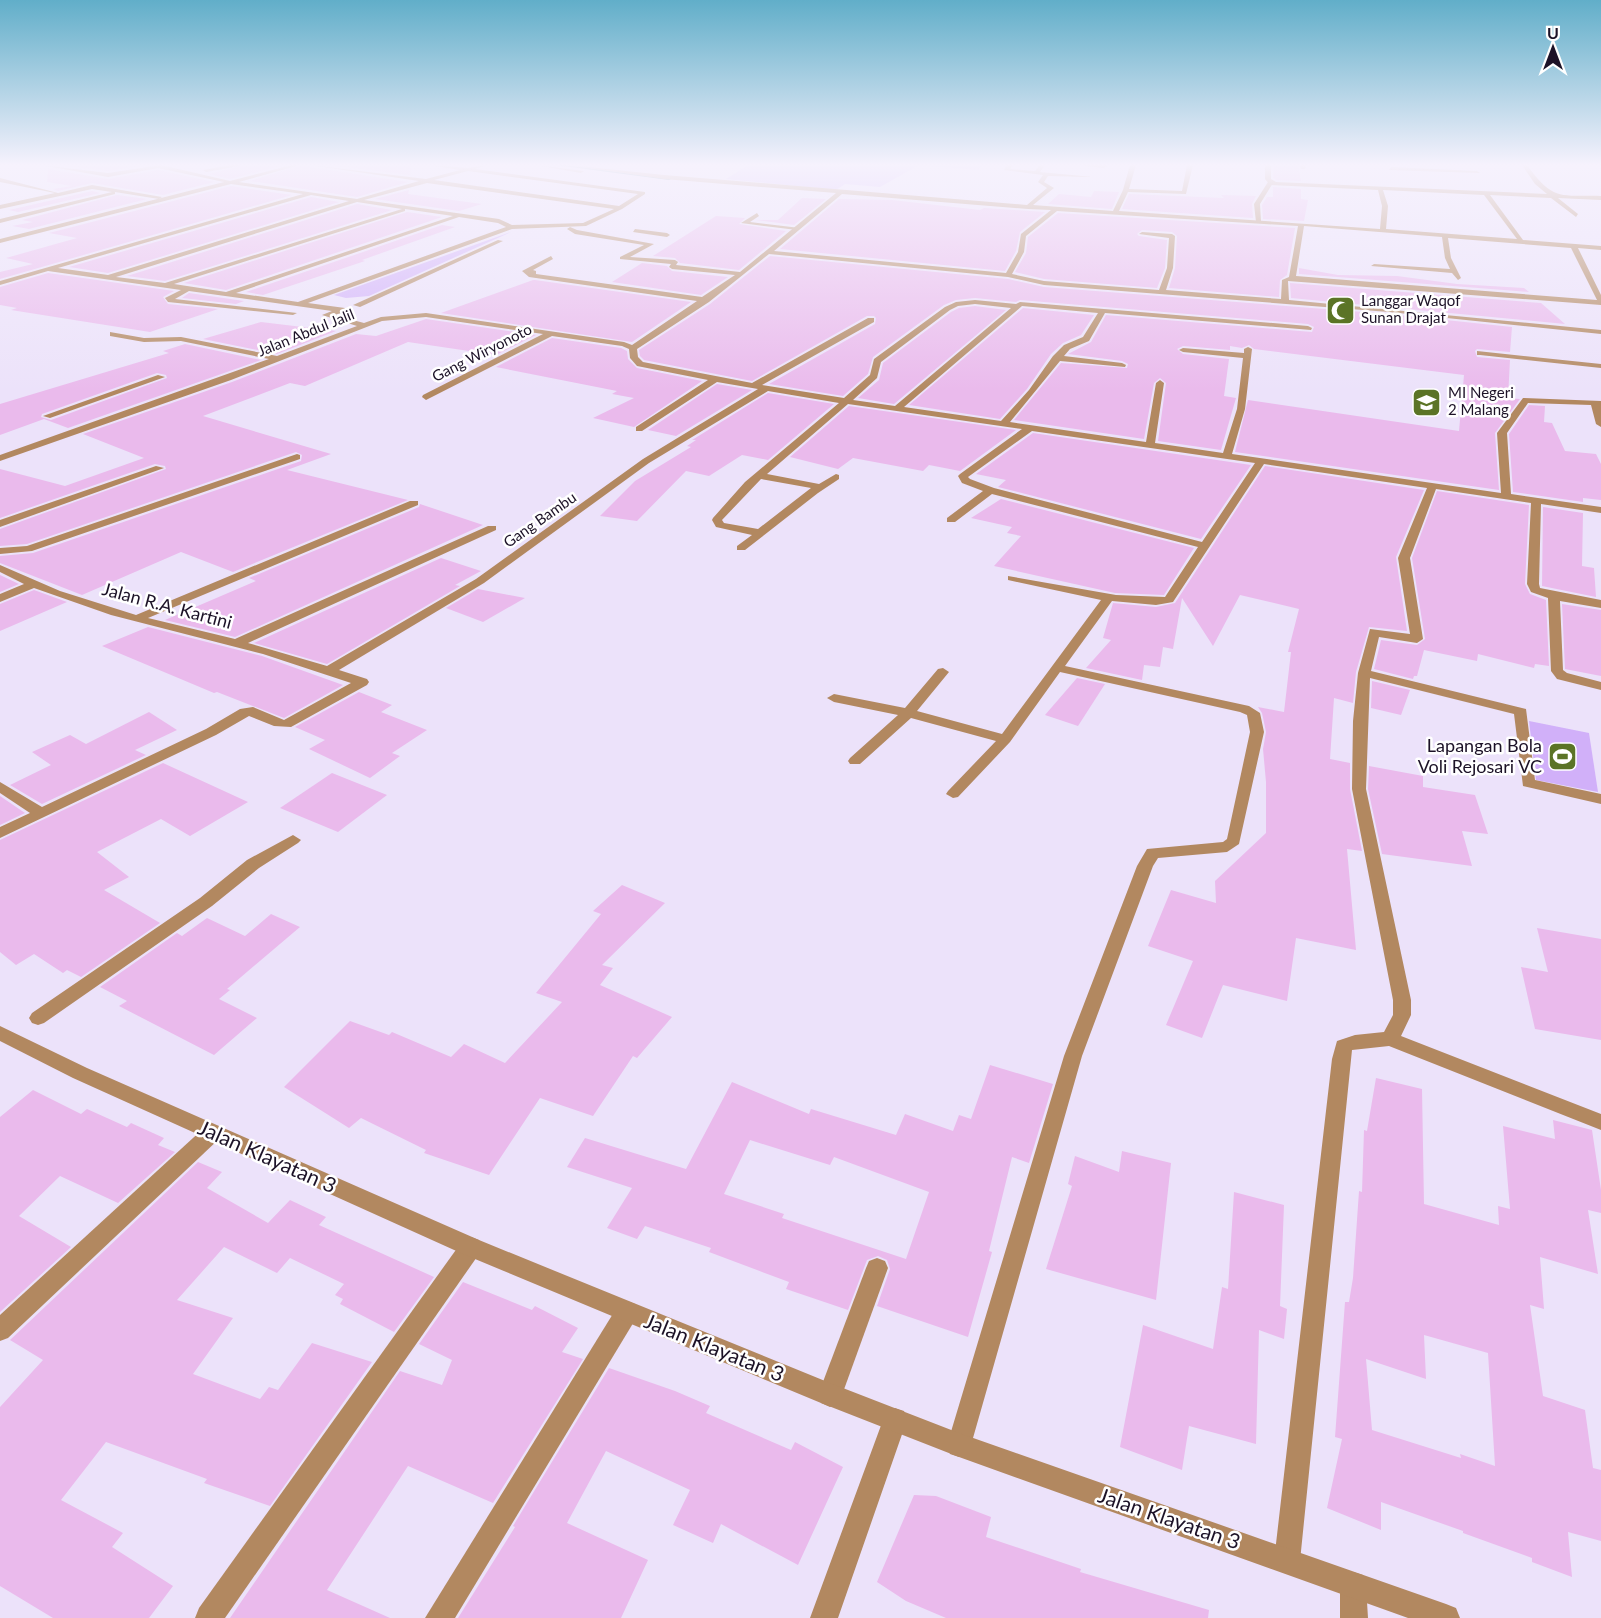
<svg xmlns="http://www.w3.org/2000/svg" width="1601" height="1618" font-family="Lato,sans-serif">
<style>
.green{fill:#d1b0f9}
.lines{fill:none;stroke-linecap:round;stroke-linejoin:round}
.stream{fill:#2f7a78;fill-rule:evenodd}
.building{fill:#eabaec;fill-rule:evenodd}
.service{fill:#b28860;fill-rule:evenodd}
.minor{fill:#b28860;fill-rule:evenodd}
.tertiary{fill:#b28860;fill-rule:evenodd}
.labels{text-anchor:middle;stroke-width:5;stroke-linejoin:round;paint-order:stroke}
.far-poi-label{font-size:15px;fill:#1c1227;stroke:#fff;text-anchor:start}
.far-street-label{font-size:15px;fill:#1c1227;stroke:#fff}
.street-label{font-size:18px;fill:#1c1227;stroke:#fff}
.poi-label{font-size:18px;fill:#1c1227;stroke:#fff;text-anchor:end}
.near-street-label{font-size:21px;fill:#1c1227;stroke:#fff}
</style>
<rect width="100%" height="100%" fill="#ece2fa"/>
<!-- green -->
<g class="green">
<path d="M748 165H983L978 170 919 165 880 187 845 184 836 190 726 179Z"/>
<path d="M511 232 369 296 346 298 334 295Z"/>
<path d="M1529 721 1589 733 1598 792 1536 780Z"/>
</g>
<g class="lines">
<!-- stream -->
<path class="stream" d="M555 165H566L671 179 669 180Z"/>
</g>
<!-- building -->
<g class="building">
<path d="M60 165H146L108 171Z"/>
<path d="M246 165H283L230 179 209 174Z"/>
<path d="M302 165 310 167 408 182 357 197 250 181Z"/>
<path d="M329 165H411L410 175Z"/>
<path d="M1274 165H1298L1301 181 1277 180 1273 178Z"/>
<path d="M48 169 108 179 158 170 214 182 163 195 92 183 58 191 53 189 72 186 47 182Z"/>
<path d="M231 186 292 195 0 279V272L33 264 6 258 77 238 49 233Z"/>
<path d="M1273 187 1301 189V199L1308 200 1304 221 1263 219 1262 205 1267 197H1273Z"/>
<path d="M409 190 408 194 482 204 459 211 375 199Z"/>
<path d="M92 191 100 193 18 212 9 210Z"/>
<path d="M1094 191 1119 192 1112 209 1048 204 1059 194 1091 197Z"/>
<path d="M1129 194 1224 198 1221 195 1256 196 1252 204 1253 218 1122 209Z"/>
<path d="M117 195 147 199 29 229 12 226 33 222 22 220Z"/>
<path d="M311 197 339 202 108 273 69 267Z"/>
<path d="M802 198 826 199 794 225 756 220H778Z"/>
<path d="M839 199 892 200 980 210 984 208 1045 212 1020 232 1016 251 1005 271 780 249Z"/>
<path d="M357 204 392 210 165 281 127 276Z"/>
<path d="M407 212 442 217 226 290 184 283Z"/>
<path d="M1058 213 1295 228 1287 275 1280 280 1279 297 1169 288 1175 268 1177 236 1172 232 1142 230 1137 234 1139 236 1167 240 1165 268 1157 288 1044 279 1015 272 1026 253 1028 237Z"/>
<path d="M716 216 745 218 739 224 786 231 739 270 680 263 675 258 653 256Z"/>
<path d="M442 225 455 227 362 260 365 261 263 295 246 292Z"/>
<path d="M770 256 1008 279 1044 287 1389 314 1512 327 1510 352 1477 349 1475 351 1477 357 1510 360 1508 398 1520 399 1495 433 1499 490 1235 452 1248 400 1459 431 1464 375 1254 349 1249 345 1242 348 1230 346V350L1183 346 1177 349 1183 354 1229 359 1224 396 1236 398 1221 450 1158 441 1166 383 1160 378 1154 383 1144 439 1014 420 1061 363 1127 368 1128 364 1122 361 1068 354 1091 342 1106 315 1312 332 1314 327 1308 324 1020 300 1016 302 975 298 956 300 944 305 873 357 868 374 843 396 769 384 875 324 876 318 874 316H867L752 381 644 360 640 356 639 350 710 304Z"/>
<path d="M642 263 667 266 672 271 728 277 701 295 612 282Z"/>
<path d="M1299 268 1338 275 1397 276 1457 284 1524 288 1529 292 1299 274Z"/>
<path d="M48 273 174 291 163 297 168 304 218 309 150 332 11 310 17 308 0 305V287Z"/>
<path d="M533 280H535L691 302 632 342 441 313Z"/>
<path d="M1290 283 1541 303 1565 324 1291 298Z"/>
<path d="M189 293 244 301 236 304 182 298Z"/>
<path d="M975 306 1006 310 894 404 858 398 879 380 883 363 951 312 959 308Z"/>
<path d="M1023 308 1094 315 1081 335 1063 343 1051 354 1027 389 1000 419 909 405Z"/>
<path d="M426 319 536 335 496 355 408 342 305 386 290 383 203 416 331 454 287 470 408 500 233 572 181 552 82 595 0 563V556L33 553 301 461 302 455 296 452 27 544 0 546V529L166 469 165 466 155 464 0 518V469L65 486 144 458 83 434 232 382 356 334 376 336Z"/>
<path d="M261 322 336 331 277 354 203 339Z"/>
<path d="M552 338 621 348 627 351 628 359 637 368 702 381 634 427 593 418 634 398 612 394 617 391 496 367Z"/>
<path d="M185 344 261 360 68 428 44 419 0 435V404L169 353 163 351ZM157 373 166 375 167 378 51 420 41 417 42 414Z"/>
<path d="M717 384 752 390 676 436 648 430Z"/>
<path d="M768 393 834 404 768 460 742 455 709 476 686 471 637 521 600 516 635 481 691 447 687 446 696 440H692Z"/>
<path d="M1529 405 1545 406 1544 422 1552 423 1565 451 1596 454 1601 464V500L1583 498V502L1513 492 1509 434Z"/>
<path d="M849 406 1016 430 960 471 929 465 923 471 853 458 838 469 790 457Z"/>
<path d="M1033 433 1251 465 1201 539 998 487 1006 480 976 474Z"/>
<path d="M1265 466 1424 490 1396 557 1407 631 1369 627 1356 672 1353 703 1334 698 1330 759 1350 763V789L1362 851 1347 849 1356 950 1296 938 1287 1001 1223 985 1202 1038 1166 1025 1193 961 1148 946 1171 890 1216 903 1215 881 1266 833V782L1263 749 1266 732 1262 713 1258 707 1284 712 1291 652H1288L1299 609 1240 595 1213 646 1182 598 1173 649 1163 647 1160 667 1144 665 1142 680 1086 668 1111 640 1103 638 1113 603 1156 607 1175 603Z"/>
<path d="M1437 491 1529 505 1525 584 1530 594 1546 600 1549 666 1535 664 1534 668 1478 654 1477 661 1424 650 1417 676H1414L1413 679 1374 669 1381 640 1417 645 1425 639 1412 558Z"/>
<path d="M1001 499 1194 548 1164 595 1115 593 994 566 1021 536 1007 533 1012 527 971 518Z"/>
<path d="M420 504 483 525 235 637 165 620 256 581 249 578 419 507Z"/>
<path d="M1543 507 1583 513 1582 566 1594 568 1596 597 1542 586Z"/>
<path d="M441 558 481 571 455 585 460 586 327 664 254 643Z"/>
<path d="M0 575 19 584 0 592Z"/>
<path d="M478 589 525 598 483 622 446 608Z"/>
<path d="M34 590 67 602 0 631V604Z"/>
<path d="M1562 604 1601 610V676L1565 669Z"/>
<path d="M148 627 262 656 343 685 284 718 217 692 214 693 102 646Z"/>
<path d="M1077 678 1105 684 1078 726 1045 715Z"/>
<path d="M1372 681 1410 690 1401 715 1371 708Z"/>
<path d="M359 692 392 705 381 712 427 730 392 753 400 756 370 778 309 749 325 740 295 727Z"/>
<path d="M149 712 177 730 135 750 146 755 42 804 10 785 51 765 32 752 70 735 86 744Z"/>
<path d="M163 763 248 802 190 836 161 819 97 852 129 877 104 890 160 923 81 977 67 970 63 973 34 954 16 965 0 952V840Z"/>
<path d="M1369 766 1423 776V787L1475 795 1488 834 1462 831 1472 866 1382 854 1368 789Z"/>
<path d="M332 773 387 795 338 832 280 808Z"/>
<path d="M0 796 25 813 0 825Z"/>
<path d="M622 885 665 903 602 965 613 968 600 985 672 1017 637 1058 633 1056 593 1116 540 1098 489 1175 424 1153 426 1150 361 1118 349 1128 284 1087 350 1021 389 1035 392 1032 451 1057 464 1044 505 1063 562 1002 536 993 601 914 593 911Z"/>
<path d="M271 914 300 927 227 989 230 990 219 999 257 1018 214 1055 119 1006 127 1001 100 987 177 933 182 936 207 918 245 936Z"/>
<path d="M1537 928 1601 939V1040L1535 1029 1521 967 1548 972Z"/>
<path d="M990 1065 1053 1084 1029 1163 1012 1157 989 1251 992 1252 968 1337 877 1306 890 1269 887 1260 878 1256 867 1260 848 1310 786 1289 789 1282 709 1252 711 1248 645 1226 637 1239 607 1228 632 1188 567 1167 585 1138 686 1169 732 1082 809 1114 811 1109 896 1135 905 1114 953 1131 959 1115 971 1119ZM750 1140 830 1165 834 1157 929 1192 906 1259 782 1218 784 1214 724 1194Z"/>
<path d="M1376 1078 1422 1089 1424 1204 1499 1225 1498 1206 1510 1209 1503 1126 1555 1139 1553 1120 1592 1130 1601 1190V1213L1588 1210 1598 1274 1540 1257 1544 1309 1530 1305 1543 1396 1585 1410 1593 1468 1601 1470V1541L1568 1532 1572 1577 1532 1562V1558L1463 1533V1531L1381 1502V1530L1327 1508 1342 1439 1335 1437 1345 1302H1349L1353 1278 1359 1191 1362 1192 1364 1130 1367 1131ZM1424 1335 1488 1353 1495 1466 1460 1454 1461 1458 1372 1430 1366 1359 1426 1379Z"/>
<path d="M33 1090 81 1114 87 1109 127 1127 131 1123 164 1138 158 1145 175 1152 118 1203 60 1176 19 1216 71 1247 0 1312V1117Z"/>
<path d="M1122 1151 1171 1163 1156 1300 1046 1269 1072 1186 1068 1184 1075 1156 1119 1172Z"/>
<path d="M198 1162 222 1172 207 1188 268 1223 290 1200 326 1217 319 1225 434 1277 394 1332 340 1304 343 1299 335 1295 344 1284 290 1258 277 1273 224 1247 177 1300 233 1318 193 1374 260 1399 269 1387 278 1390 312 1343 372 1362 270 1506 204 1483 207 1479 106 1442 61 1500 123 1533 112 1547 173 1586 149 1618H53L0 1586V1407L43 1360 10 1340Z"/>
<path d="M1234 1192 1284 1205 1280 1306 1287 1309 1284 1339 1259 1330 1256 1444 1189 1426 1182 1470 1120 1447 1143 1325 1213 1349 1222 1287 1228 1289Z"/>
<path d="M463 1282 532 1310 535 1306 578 1328 562 1352 583 1359 493 1503 408 1466 327 1590 390 1618H230L400 1371 442 1385 452 1360 419 1344Z"/>
<path d="M609 1368 675 1391 710 1406 706 1413 791 1450 795 1442 843 1467 798 1565 721 1524 713 1543 673 1525 690 1490 606 1451 567 1523 648 1560 621 1618H458L515 1527 513 1526Z"/>
<path d="M914 1495 936 1496 991 1517 986 1537 1081 1569 1080 1572 1209 1610 1208 1618H946L906 1601 877 1582Z"/>
</g>
<g class="lines">
<!-- service -->
<g class="service">
<path d="M1268 182 1273 183 1260 204 1261 221 1256 222 1254 204Z"/>
<path d="M757 213 759 216 750 222 800 228 797 230 741 223Z"/>
</g>
<!-- minor -->
<g class="minor">
<path d="M41 165 108 173 161 165 230 181 292 165H300L239 182 357 199 419 181 310 165 426 179 460 170 430 165 468 168 487 165 475 169 645 192V194L622 209 586 226 512 229 308 303 345 308V312L334 315 364 323 381 317 426 313 624 342 632 345 697 301 529 277 522 271 551 256 553 259 533 270 536 271V274L702 297 735 275 672 269 669 267 671 264 620 259V257L644 245 575 234 567 229 570 227 577 230 654 244 630 257 675 260 678 262 676 265 740 272 836 193 664 179 569 165 664 175 1027 205 1047 188 1038 182 1043 175 1004 170 1007 165H1013L1010 169 1035 171 1040 165H1045L1040 172 1093 177 1048 176 1044 182 1054 188 1033 205 1113 211 1123 190 1130 165H1136L1129 189 1182 191 1187 165H1193L1186 194 1128 192 1119 211 1380 229 1382 206 1378 190 1270 185 1265 179V165H1271V179L1276 182 1547 194 1535 184 1522 165H1527C1553 201 1559 195 1601 196V200L1558 198 1578 214 1576 217 1551 198 1490 195 1523 240 1601 246V250L1578 248 1601 295V305L1288 281 1289 300 1601 330V334L1389 312 1044 285 1008 277 769 254 709 302 637 349 638 357 643 362 752 383 868 318H874V322L762 385 844 398 870 375 874 359 945 307 956 302 975 300 1016 304 1020 302 1308 326 1312 328 1311 330 1105 313 1089 341 1070 349 1064 356 1122 363 1126 365 1125 367 1060 361 1010 422 1146 442 1156 383 1160 380 1164 383 1155 443 1223 453 1237 409 1243 358 1183 352 1179 350 1183 348 1244 353V349L1248 347 1252 349 1245 409 1232 454 1501 493 1497 433 1523 398 1601 401V427L1596 424 1591 405 1528 403 1507 433 1511 494 1601 507V513L1541 504 1539 584 1540 588 1601 600V608L1560 601 1563 670 1567 673 1601 682V690L1557 679 1551 671 1548 598 1531 592 1527 584 1531 503 1436 489 1410 558 1423 639 1417 643 1379 637 1371 671 1526 709 1535 780 1601 794V804L1523 786 1514 714 1370 678 1366 789 1411 1000V1015L1401 1036 1601 1114V1130L1389 1046 1352 1050 1300 1561 1296 1570 1287 1574 1278 1570 1274 1561 1332 1059 1337 1041 1355 1035 1384 1032 1393 1015V1000L1352 789 1353 721 1358 673 1370 629 1410 634 1398 558 1427 488 1264 464 1173 602 1156 605 1112 601 1065 666 1249 706 1260 713 1264 732 1239 844 1227 852 1158 858 1153 866 1082 1056 971 1445 968 1454 959 1457 950 1454 947 1445 1064 1056 1137 866 1147 849 1223 842 1227 839 1250 732 1247 715 1240 712 1060 672 1010 742 958 797 953 798 946 794 948 791 996 741 911 718 860 764H850L848 761 850 758 898 715 834 702 827 698 834 694 905 708 938 669 943 668 949 672 917 711 1002 734 1101 600 1008 580V576L1116 595 1165 597 1198 547 992 494 955 522H947V518L983 491 962 483 958 476 960 474 1022 429 848 404 767 474 819 484 836 474 839 475V479L818 493 745 550H737V546L752 535 716 527 712 520 713 518 745 482 839 403 768 391 649 463 484 583 339 670 367 679 369 682 367 685 291 727 274 726 249 716 216 735 0 838V827L30 813 0 793V782L42 807 206 729 240 709 253 707 284 720 351 683 263 654 111 615 34 588 0 602V594L24 584 0 572V565L60 591 136 615 410 501H418V505L148 618 235 639 488 526H496V530L248 643 327 666 476 579 643 459 758 389 717 382 642 431H636V427L708 380 637 366 630 358 629 349 622 346 552 336 426 400 422 397 423 395 543 334 426 317 382 321 231 380 0 461V455L269 359 181 341 144 342 110 336V332L144 338 181 337 277 356 357 326 322 315 332 311 189 291 175 299 297 313 293 315 168 302 165 298 181 290 48 271 0 285V281L303 194 231 184 0 243V239L224 182 158 168 108 177ZM468 171 638 194 619 206 434 180ZM427 183 614 209 583 223 512 225 499 219 364 200ZM1383 190 1484 195 1517 239 1386 229 1388 206ZM842 194 1028 209 1051 210 1021 234 1018 252 1006 273 774 251ZM311 195 349 201 108 275 58 268ZM357 202 402 209 165 283 116 277ZM405 209 453 216 226 292 174 284 405 211ZM1057 211 1298 226 1289 277 1282 280 1281 299 1166 290 1173 268 1175 236 1172 234 1142 232 1139 234 1169 238 1167 268 1159 290 1044 281 1012 274 1024 252 1026 236ZM459 217 498 223 506 227 298 302 236 293ZM1304 226 1442 237 1445 258 1450 269 1374 264 1371 266 1452 273 1458 280 1461 278 1451 258 1448 238 1571 248 1597 300 1296 276ZM975 304 1011 308 895 406 853 400 877 378 881 362 950 310 958 306ZM1022 306 1098 313 1083 337 1064 345 1053 356 1029 390 1001 421 904 407ZM1032 431 1255 463 1202 542 994 488 970 479 968 477ZM761 479 811 488 758 529 724 523 722 520Z"/>
<path d="M231 165H244L206 172 203 170Z"/>
<path d="M536 165 584 171 581 173Z"/>
<path d="M1078 165H1106L1107 166 1104 168Z"/>
<path d="M1300 165H1306L1305 169H1301Z"/>
<path d="M1391 167 1477 171 1480 173 1389 170Z"/>
<path d="M0 178 58 193 92 185 162 197 159 199 115 192V194L0 223V219L112 192 92 189 0 209V205L55 193 0 182Z"/>
<path d="M635 229 667 233 670 235 667 237 633 232Z"/>
<path d="M498 240 503 241 360 307 353 305Z"/>
<path d="M1477 351 1601 364V368L1480 355H1477Z"/>
<path d="M158 375 165 377 50 418 43 416Z"/>
<path d="M297 454 300 455V459L32 551 0 554V548L27 546Z"/>
<path d="M156 466 164 468 0 527V520Z"/>
<path d="M293 835 301 840 298 843 259 868 212 906 44 1023 38 1025 32 1023 29 1018 32 1013 200 898 247 860Z"/>
<path d="M212 1125 219 1127 222 1133 219 1139 8 1338 0 1341V1315L205 1127Z"/>
<path d="M471 1237 479 1240 482 1247 479 1254 225 1618H195L199 1608 463 1240Z"/>
<path d="M877 1258 885 1261 888 1268 842 1395 839 1403 830 1407 821 1403 818 1395 866 1268 869 1261Z"/>
<path d="M627 1301 635 1304 638 1312 635 1320 455 1618H425L619 1304Z"/>
<path d="M895 1408 904 1411 907 1420 838 1618H810L883 1420 886 1411Z"/>
<path d="M1353 1572 1363 1575 1366 1585 1368 1618H1340V1585L1343 1575Z"/>
</g>
<!-- tertiary -->
<path class="tertiary" d="M0 1026 87 1068 479 1240 830 1383 959 1433 1446 1604 1456 1608 1460 1618H1408L959 1457 821 1403 463 1254 73 1078 0 1041Z"/>
</g>
<!-- sky -->
<linearGradient id="sky" x2="0" y2="1"><stop stop-color="#61aec9"/><stop offset="0.42" stop-color="#f6f2fd"/><stop offset="1" stop-color="#f6f2fd" stop-opacity="0"/></linearGradient>
<rect width="1601" height="392" fill="url(#sky)"/>
<!-- icons -->
<defs>
<symbol id="mosque-square" viewBox="-11 -11 22 22"><rect x="-9" y="-9" width="18" height="18" rx="4" fill="#5b7426" stroke="#fff"/><path d="M3.5-4.9A6 6 0 1 0 3.5 4.9A5 5 0 1 1 3.5-4.9Z" fill="#fff"/></symbol>
<symbol id="school-square" viewBox="-11 -11 22 22"><rect x="-9" y="-9" width="18" height="18" rx="4" fill="#5b7426" stroke="#fff"/><path d="M0-5L7-2L0 1L-7-2ZM-4 1L0 2.5L4 1V4Q0 6-4 4Z" fill="#fff"/></symbol>
<symbol id="stadium-square" viewBox="-11 -11 22 22"><rect x="-9" y="-9" width="18" height="18" rx="4" fill="#5b7426" stroke="#fff"/><path d="M0-5a6.5 5 0 1 0 0 10a6.5 5 0 1 0 0-10ZM-3.5-1.8h7v3.6h-7Z" fill="#fff"/></symbol>
</defs>
<g fill-rule="evenodd">
<use href="#mosque-square" x="1324" y="294" width="33" height="33"/>
<use href="#school-square" x="1410" y="386" width="33" height="33"/>
<use href="#stadium-square" x="1546" y="740" width="33" height="33"/>
</g>
<g class="labels">
<!-- far-poi labels -->
<g class="far-poi-label">
<text x="1361" y="306">Langgar Waqof<tspan x="1361" dy="17">Sunan Drajat</tspan></text>
<text x="1448" y="398">MI Negeri<tspan x="1448" dy="17">2 Malang</tspan></text>
</g>
<!-- far-street labels -->
<g class="far-street-label">
<text transform="translate(306 333) rotate(-22)" y="5">Jalan Abdul Jalil</text>
<text transform="translate(482 353) rotate(-27)" y="5">Gang Wiryonoto</text>
<text transform="translate(540 520) rotate(-35)" y="5">Gang Bambu</text>
</g>
<!-- street labels -->
<g class="street-label">
<text transform="translate(167 606) rotate(15)" y="6">Jalan R.A. Kartini</text>
</g>
<!-- poi labels -->
<g class="poi-label">
<text x="1542" y="752">Lapangan Bola<tspan x="1542" dy="21">Voli Rejosari VC</tspan></text>
</g>
<!-- near-street labels -->
<g class="near-street-label">
<text transform="translate(267 1157) rotate(24)" y="7">Jalan Klayatan 3</text>
<text transform="translate(714 1348) rotate(22)" y="7">Jalan Klayatan 3</text>
<text transform="translate(1169 1519) rotate(19)" y="7">Jalan Klayatan 3</text>
</g>
</g>
<!-- north arrow -->
<g transform="translate(1553 48)" stroke="#ffffff" stroke-width="4.5" paint-order="stroke">
<path d="M0-4.5L10 22L0 15L-10 22Z" fill="#1c1227"/>
<text y="-9" font-size="16" font-weight="bold" text-anchor="middle" fill="#1c1227">U</text>
</g>
</svg>
